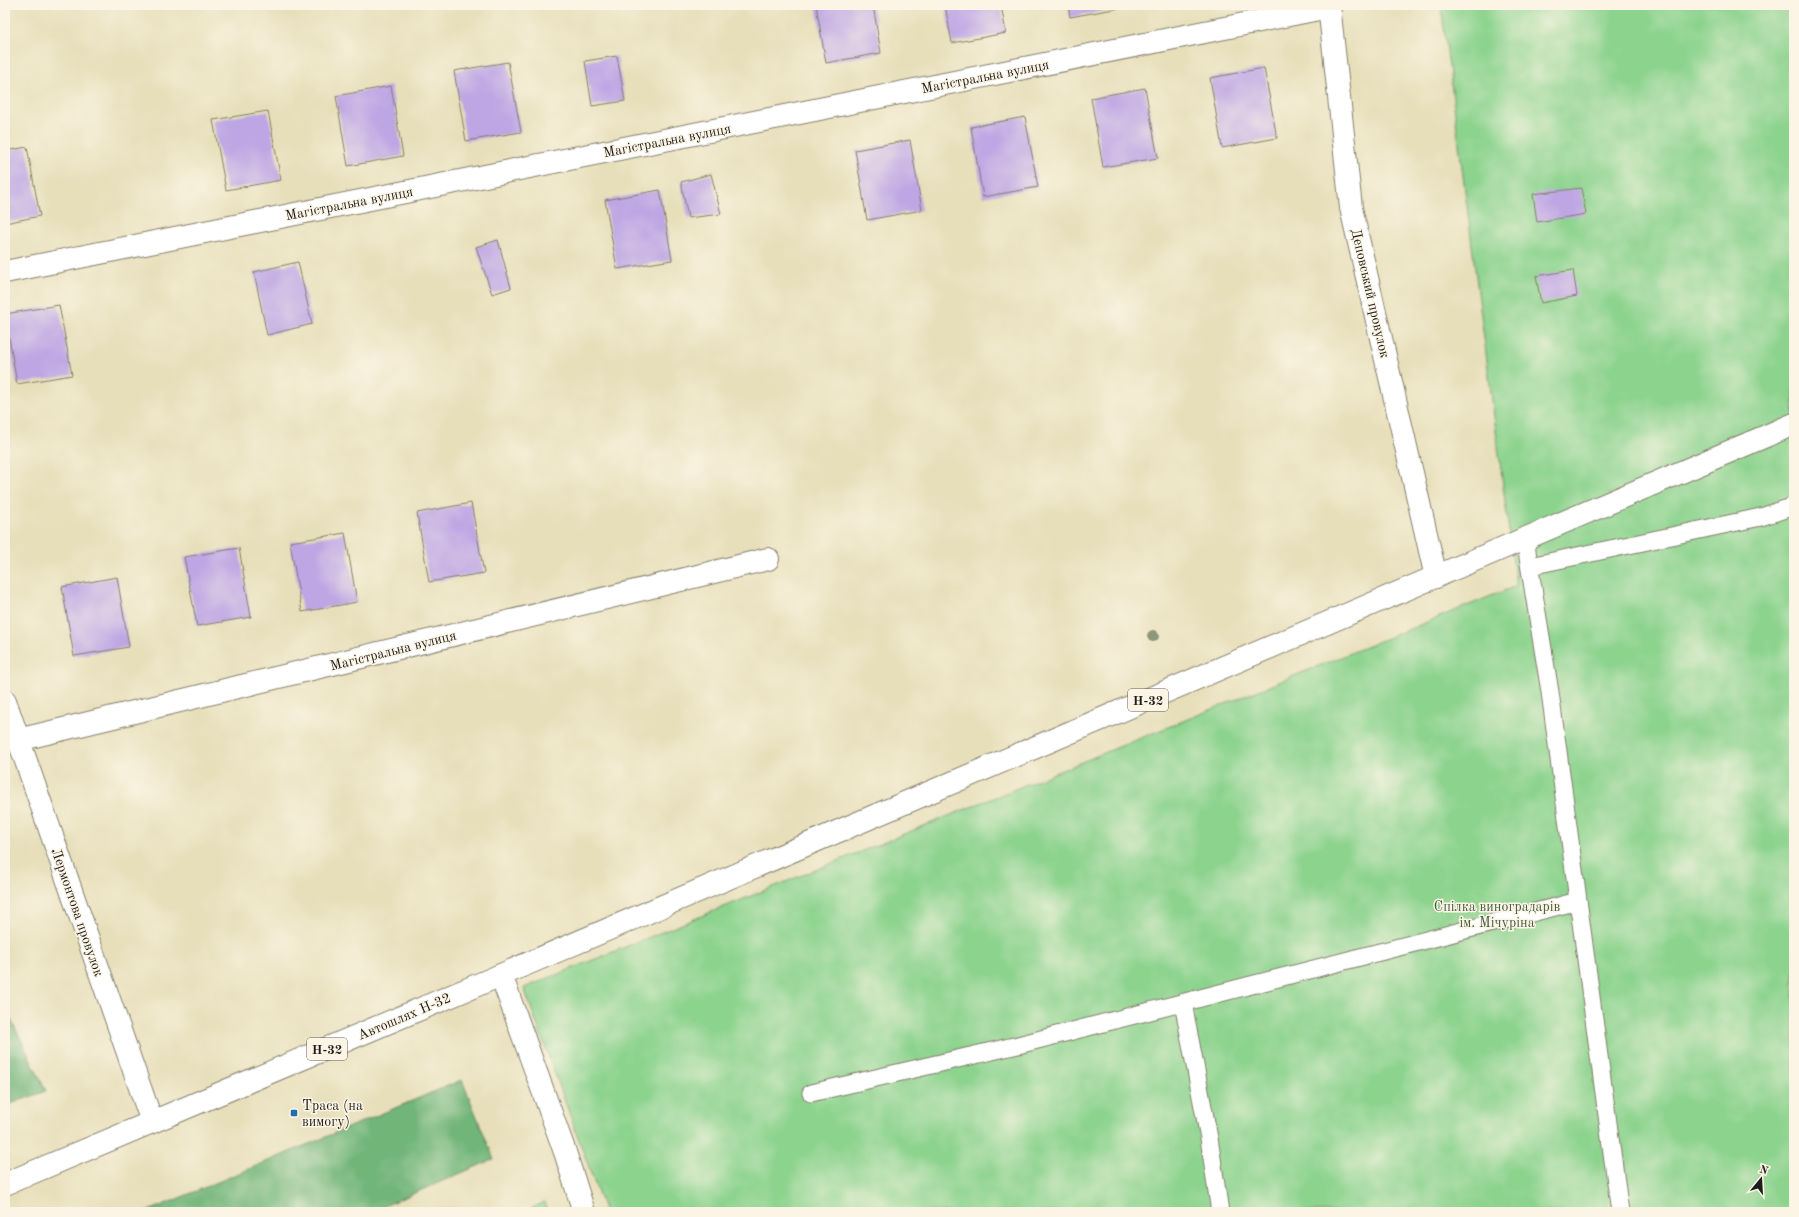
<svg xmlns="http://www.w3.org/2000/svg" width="1799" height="1217" font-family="'Old Standard TT',serif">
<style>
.green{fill:#8cd38e;stroke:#547855}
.forest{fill:#71b579;stroke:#46684a}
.building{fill:#bea5e4}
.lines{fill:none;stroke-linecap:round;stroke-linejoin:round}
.service-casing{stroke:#827e6b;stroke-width:19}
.minor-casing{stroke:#827e6b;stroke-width:24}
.primary-casing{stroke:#827e6b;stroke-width:24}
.service{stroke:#fff;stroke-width:17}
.minor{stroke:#fff;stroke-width:22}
.primary{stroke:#fff;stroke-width:22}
.tree{fill:#8d9779}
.poi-dot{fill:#1f6fb2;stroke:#fcf5e5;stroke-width:1.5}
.labels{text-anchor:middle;stroke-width:3;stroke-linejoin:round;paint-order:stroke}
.shield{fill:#fcf5e5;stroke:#5f5d58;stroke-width:1}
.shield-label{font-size:13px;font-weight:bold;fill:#1c1c1c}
.street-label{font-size:14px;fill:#1c1c1c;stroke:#fcf5e5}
.park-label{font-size:14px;fill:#435c44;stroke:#fcf5e5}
.poi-label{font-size:14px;fill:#1c1c1c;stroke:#fcf5e5;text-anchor:start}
</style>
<rect width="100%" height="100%" fill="#fcf5e5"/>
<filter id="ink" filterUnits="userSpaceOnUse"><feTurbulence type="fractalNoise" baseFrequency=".025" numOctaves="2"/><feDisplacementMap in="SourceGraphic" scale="8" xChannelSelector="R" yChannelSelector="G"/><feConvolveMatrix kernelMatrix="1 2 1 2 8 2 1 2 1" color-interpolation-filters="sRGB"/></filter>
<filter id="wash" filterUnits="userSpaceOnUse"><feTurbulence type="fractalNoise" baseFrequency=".012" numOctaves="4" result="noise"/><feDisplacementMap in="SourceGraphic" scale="16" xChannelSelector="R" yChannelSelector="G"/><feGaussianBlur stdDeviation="0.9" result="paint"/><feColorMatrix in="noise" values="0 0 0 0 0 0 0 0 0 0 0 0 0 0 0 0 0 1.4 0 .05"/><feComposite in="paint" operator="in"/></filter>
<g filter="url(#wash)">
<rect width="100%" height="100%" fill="#e7dfba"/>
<!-- green -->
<g class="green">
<path d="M1441 5H1794V1212H605L524 988 1516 586Z"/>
<path d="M545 1202 548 1212H523Z"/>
</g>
<!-- forest -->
<g class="forest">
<path d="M5 1007 46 1091 5 1106Z"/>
<path d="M462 1080 494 1159 370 1212H146Z"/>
</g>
<g id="blocks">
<!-- building -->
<g class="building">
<path d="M816 5H873L881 53 826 63Z"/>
<path d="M945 5H1001L1006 33 952 43Z"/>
<path d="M1068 5H1125V7L1070 17Z"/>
<path d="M617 56 625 101 592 106 585 61Z"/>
<path d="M508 62 521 132 466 141 454 71Z"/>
<path d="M1264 68 1277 138 1222 148 1210 78Z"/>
<path d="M391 86 403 156 348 166 336 96Z"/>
<path d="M1145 88 1158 158 1103 167 1091 98Z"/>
<path d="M268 111 281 180 226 190 213 120Z"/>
<path d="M1025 117 1038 187 983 197 971 127Z"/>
<path d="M910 140 922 210 867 220 855 150Z"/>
<path d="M27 147 40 216 5 223V151Z"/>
<path d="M711 174 721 214 688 218 681 182Z"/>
<path d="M1581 188 1586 214 1537 222 1533 194Z"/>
<path d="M660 190 672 260 617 269 605 200Z"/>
<path d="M498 240 511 288 492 294 476 247Z"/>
<path d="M298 262 312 324 267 335 254 272Z"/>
<path d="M1573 270 1577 296 1541 303 1536 276Z"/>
<path d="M59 305 72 375 17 384 5 314Z"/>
<path d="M471 503 484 573 429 582 417 513Z"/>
<path d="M345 533 357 602 302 612 290 542Z"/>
<path d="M239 548 251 617 197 626 184 557Z"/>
<path d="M117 577 129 647 74 656 62 587Z"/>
</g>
</g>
</g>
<g filter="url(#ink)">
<use href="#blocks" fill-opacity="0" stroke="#827e6b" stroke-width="1"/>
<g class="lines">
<defs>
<g id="service">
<path d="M1525 539 1550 692 1620 1212"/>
<path d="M1530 566 1761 517 1794 506"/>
<path d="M1183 1003 1209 1138 1220 1212"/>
<path d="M811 1093 1018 1045 1578 901"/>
</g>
<g id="minor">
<path d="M1329 5 1351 208 1436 577"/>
<path d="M5 272 1329 7"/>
<path d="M5 701 152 1122"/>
<path d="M18 740 768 559"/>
<path d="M501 975 565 1152 584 1212"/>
</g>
<path id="primary" d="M5 1184 501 975 1794 424"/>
</defs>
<!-- service casing -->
<use href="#service" class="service-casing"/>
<!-- minor casing -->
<use href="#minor" class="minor-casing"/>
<!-- primary casing -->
<use href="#primary" class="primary-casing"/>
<!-- service -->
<use href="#service" class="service"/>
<!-- minor -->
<use href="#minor" class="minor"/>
<!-- primary -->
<use href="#primary" class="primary"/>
</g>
<!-- trees -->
<circle class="tree" cx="1153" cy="636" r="6"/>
</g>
<!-- markers -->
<rect class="poi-dot" x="290" y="1109" width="8" height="8" rx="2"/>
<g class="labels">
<!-- shield labels -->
<g class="shield">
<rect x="1128" y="689" width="40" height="22" rx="3"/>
<rect x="307" y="1038" width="40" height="22" rx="3"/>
</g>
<g class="shield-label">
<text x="1148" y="705">Н-32</text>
<text x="327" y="1054">Н-32</text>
</g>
<!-- street labels -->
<g class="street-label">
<text transform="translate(985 76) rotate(-11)" y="5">Магістральна вулиця</text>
<text transform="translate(667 140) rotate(-11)" y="5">Магістральна вулиця</text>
<text transform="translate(349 203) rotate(-11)" y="5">Магістральна вулиця</text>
<text transform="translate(1371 293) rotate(77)" y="5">Деповський провулок</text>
<text transform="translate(393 650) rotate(-14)" y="5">Магістральна вулиця</text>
<text transform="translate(78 912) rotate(71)" y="5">Лермонтова провулок</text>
<text transform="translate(404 1016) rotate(-23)" y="5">Автошлях Н-32</text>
</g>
<!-- park labels -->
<g class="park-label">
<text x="1497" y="911">Спілка виноградарів<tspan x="1497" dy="16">ім. Мічуріна</tspan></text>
</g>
<!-- poi labels -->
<g class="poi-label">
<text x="302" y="1110">Траса (на<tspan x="302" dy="16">вимогу)</tspan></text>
</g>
</g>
<!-- margin -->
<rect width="1799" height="1217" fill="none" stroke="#fcf5e5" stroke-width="20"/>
<!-- north arrow -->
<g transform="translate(1761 1179) rotate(18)" stroke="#fcf5e5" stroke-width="3" paint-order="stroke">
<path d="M0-3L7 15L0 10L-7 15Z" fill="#1c1c1c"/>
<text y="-6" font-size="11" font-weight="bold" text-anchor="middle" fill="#1c1c1c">N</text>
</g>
</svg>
